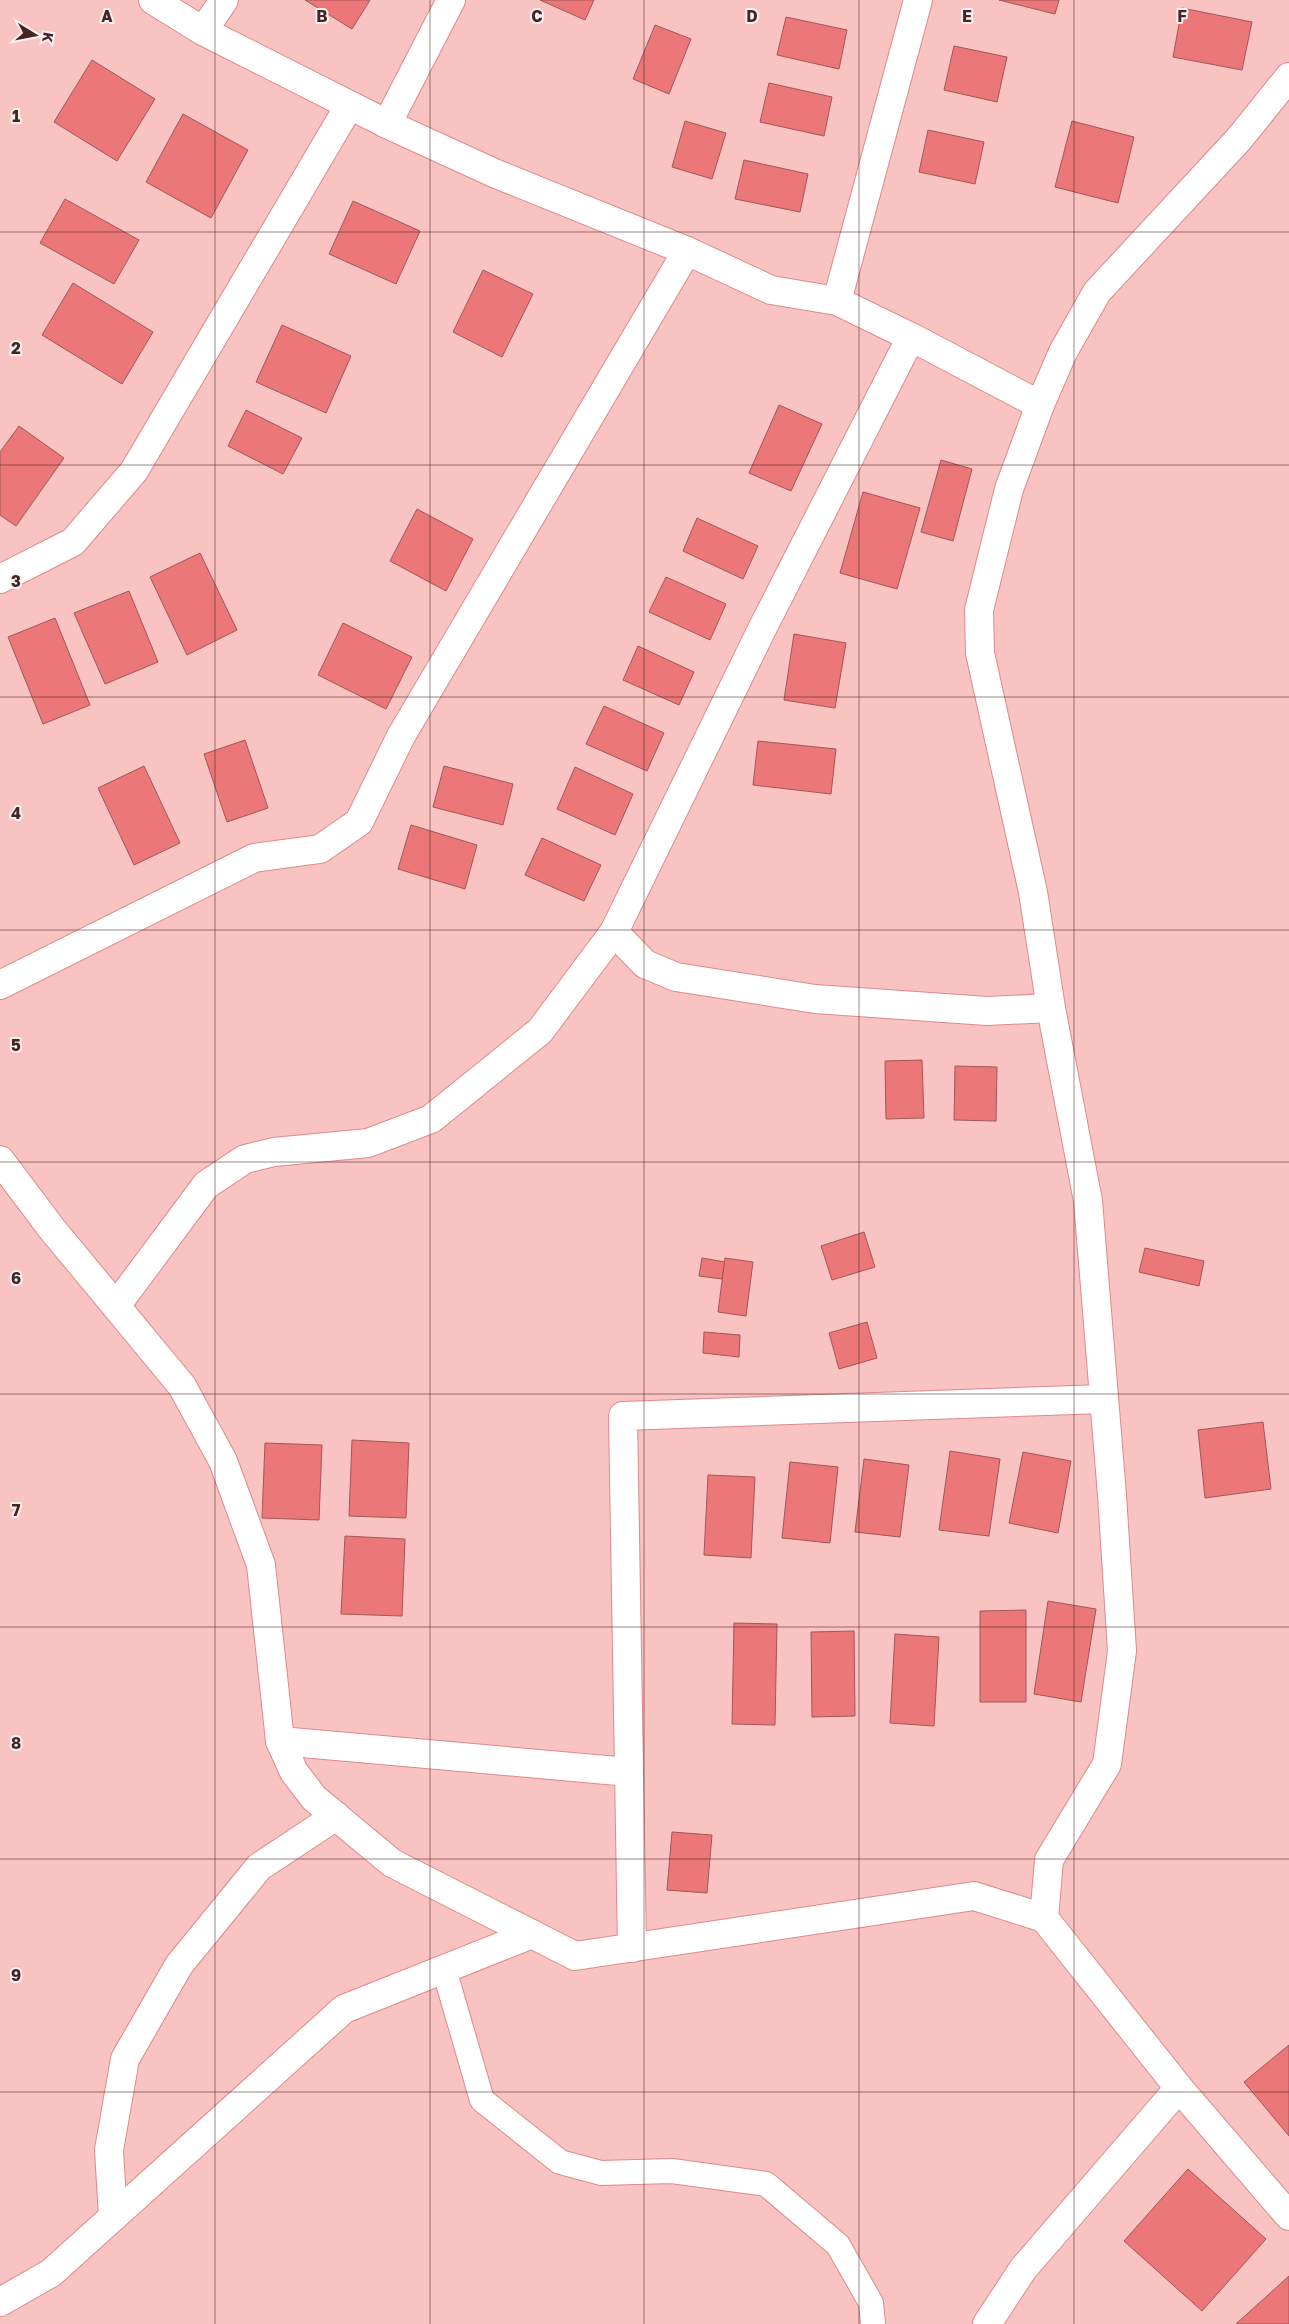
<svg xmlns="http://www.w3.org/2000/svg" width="1289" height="2324" font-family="'Golos Text',sans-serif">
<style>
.building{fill:#eb7779;stroke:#a45657}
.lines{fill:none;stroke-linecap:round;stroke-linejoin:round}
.service-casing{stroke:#de8a8a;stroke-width:26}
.minor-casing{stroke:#de8a8a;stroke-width:30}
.service{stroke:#fff;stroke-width:24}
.minor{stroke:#fff;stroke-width:28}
.grid{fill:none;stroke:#462425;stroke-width:1;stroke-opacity:0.55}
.grid-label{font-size:16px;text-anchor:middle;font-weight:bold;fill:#462425;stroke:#faf1f0;stroke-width:4;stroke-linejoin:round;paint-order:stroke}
</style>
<rect width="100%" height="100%" fill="#f9c3c1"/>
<!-- building -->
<g class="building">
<path d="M305 0H370L352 29Z"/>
<path d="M540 0H594L585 20Z"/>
<path d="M999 0H1059L1055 14Z"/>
<path d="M1182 8 1252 22 1242 70 1173 57Z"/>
<path d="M786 17 847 30 839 69 777 55Z"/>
<path d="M655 25 691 39 669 94 633 79Z"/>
<path d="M954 46 1007 57 997 102 944 90Z"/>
<path d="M92 60 155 99 117 161 54 122Z"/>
<path d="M769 83 832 97 824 136 760 122Z"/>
<path d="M183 114 248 150 211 218 146 182Z"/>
<path d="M685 121 726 133 712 179 672 167Z"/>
<path d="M1072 121 1134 137 1118 203 1055 187Z"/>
<path d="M928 130 984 142 975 184 919 172Z"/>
<path d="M744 160 808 174 800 212 735 199Z"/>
<path d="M65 199 139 240 114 284 40 243Z"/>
<path d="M353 201 420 231 396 284 329 254Z"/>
<path d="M483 270 533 294 502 357 453 332Z"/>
<path d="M73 283 153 332 122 384 42 335Z"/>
<path d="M282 325 351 356 326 413 256 382Z"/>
<path d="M779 405 822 424 791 491 749 473Z"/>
<path d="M246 410 302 438 283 474 228 446Z"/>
<path d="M19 426 64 458 16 526 0 515V452Z"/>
<path d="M941 460 972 469 953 541 921 532Z"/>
<path d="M863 492 920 508 897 589 840 573Z"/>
<path d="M417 509 473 539 446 591 390 561Z"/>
<path d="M697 518 758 546 743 579 683 551Z"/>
<path d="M200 553 237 630 187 655 150 577Z"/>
<path d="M666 577 726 604 710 640 649 612Z"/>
<path d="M129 591 158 662 105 684 74 613Z"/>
<path d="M55 618 90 705 43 724 8 637Z"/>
<path d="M343 623 412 657 386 709 318 675Z"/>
<path d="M794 634 846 643 835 708 784 700Z"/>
<path d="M638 646 694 672 679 705 623 680Z"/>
<path d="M604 706 664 733 647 771 586 744Z"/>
<path d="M245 740 268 808 227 822 204 754Z"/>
<path d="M758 741 836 749 831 794 753 785Z"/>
<path d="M144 766 180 843 134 865 98 788Z"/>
<path d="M444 766 513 784 503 825 433 807Z"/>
<path d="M575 767 633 794 615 835 557 809Z"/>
<path d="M411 825 477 845 465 889 398 869Z"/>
<path d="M542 838 601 865 584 901 525 875Z"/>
<path d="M922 1060 924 1118 886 1119 885 1061Z"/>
<path d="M955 1066 997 1067 996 1121 954 1120Z"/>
<path d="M864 1232 875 1267 832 1280 821 1246Z"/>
<path d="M1145 1248 1204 1261 1199 1286 1139 1272Z"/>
<path d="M702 1258 725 1262 722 1279 699 1276Z"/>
<path d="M725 1258 753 1262 746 1316 718 1312Z"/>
<path d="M867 1322 877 1358 839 1369 829 1333Z"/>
<path d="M704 1332 740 1335 739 1357 703 1353Z"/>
<path d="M1263 1422 1271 1489 1205 1498 1198 1430Z"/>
<path d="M352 1440 409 1443 406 1518 349 1516Z"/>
<path d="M265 1443 322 1445 319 1520 262 1518Z"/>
<path d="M950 1451 1000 1459 989 1536 939 1530Z"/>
<path d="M1023 1452 1071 1461 1058 1533 1009 1523Z"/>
<path d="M864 1459 909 1465 900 1537 855 1532Z"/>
<path d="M790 1462 838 1467 830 1543 782 1538Z"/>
<path d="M708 1475 755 1477 751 1558 704 1555Z"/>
<path d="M345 1536 405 1539 402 1616 341 1614Z"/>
<path d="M1048 1601 1096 1609 1081 1702 1034 1694Z"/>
<path d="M1026 1610V1702H980V1611Z"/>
<path d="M734 1623 777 1624 775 1725 732 1724Z"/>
<path d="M854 1631 855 1716 812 1717 811 1632Z"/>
<path d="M895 1634 939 1637 934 1726 890 1723Z"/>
<path d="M672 1832 712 1835 707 1893 667 1890Z"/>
<path d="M1289 2045V2136L1244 2082Z"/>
<path d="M1188 2169 1266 2239 1202 2311 1124 2241Z"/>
<path d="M1289 2276V2324H1236Z"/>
</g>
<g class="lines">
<defs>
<path id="service" d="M444 1969 482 2100 560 2162 601 2173 672 2171 766 2184 838 2245 871 2303 873 2324"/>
<g id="minor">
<path d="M153 0 203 31 387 124 494 173 687 251 771 290 837 301 911 337 1040 405"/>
<path d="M203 31 224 0"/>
<path d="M387 124 451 0"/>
<path d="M837 301 918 0"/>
<path d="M0 579 73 542 134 471 349 106"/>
<path d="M614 932 645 964 676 977 815 999 987 1011 1051 1008"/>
<path d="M0 985 254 858 320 849 359 822 401 736 687 251"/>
<path d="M0 1160 52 1229 182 1386 223 1461 261 1565 280 1741 294 1772 314 1798 392 1863 575 1956 974 1896 1044 1918"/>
<path d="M116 1306 206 1185 245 1159 274 1152 368 1143 431 1119 540 1031 614 932 762 629 911 337"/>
<path d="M280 1741 629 1772"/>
<path d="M632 1948 623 1416 1104 1399"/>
<path d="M1179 2088 1289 2216"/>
<path d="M113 2217 109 2150 125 2059 179 1965 259 1867 336 1816"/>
<path d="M0 2302 51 2273 344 2009 532 1934"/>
<path d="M987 2324 1023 2269 1179 2088 1044 1918 1049 1860 1107 1764 1122 1651 1112 1495 1088 1201 1051 1008 1033 892 980 653 979 610 1009 489 1040 405 1063 352 1097 292 1239 139 1289 77"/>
</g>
</defs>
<!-- service casing -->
<use href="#service" class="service-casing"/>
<!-- minor casing -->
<use href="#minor" class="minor-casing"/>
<!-- service -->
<use href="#service" class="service"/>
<!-- minor -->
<use href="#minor" class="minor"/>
</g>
<!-- grid -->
<path class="grid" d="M215 0V2324M430 0V2324M644 0V2324M859 0V2324M1074 0V2324M0 232H1289M0 465H1289M0 697H1289M0 930H1289M0 1162H1289M0 1394H1289M0 1627H1289M0 1859H1289M0 2092H1289"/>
<g class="grid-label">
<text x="107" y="22">A</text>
<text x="322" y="22">B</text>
<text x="537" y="22">C</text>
<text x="752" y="22">D</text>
<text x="967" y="22">E</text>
<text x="1182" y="22">F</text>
<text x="16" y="122">1</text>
<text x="16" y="354">2</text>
<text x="16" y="587">3</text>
<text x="16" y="819">4</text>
<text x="16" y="1051">5</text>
<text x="16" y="1284">6</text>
<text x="16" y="1516">7</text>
<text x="16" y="1749">8</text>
<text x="16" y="1981">9</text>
</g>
<!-- north arrow -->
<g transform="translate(35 35) rotate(100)" stroke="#faf1f0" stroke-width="4" paint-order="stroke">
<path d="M0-4L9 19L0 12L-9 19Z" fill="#462425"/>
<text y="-8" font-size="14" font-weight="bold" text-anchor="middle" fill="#462425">K</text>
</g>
</svg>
